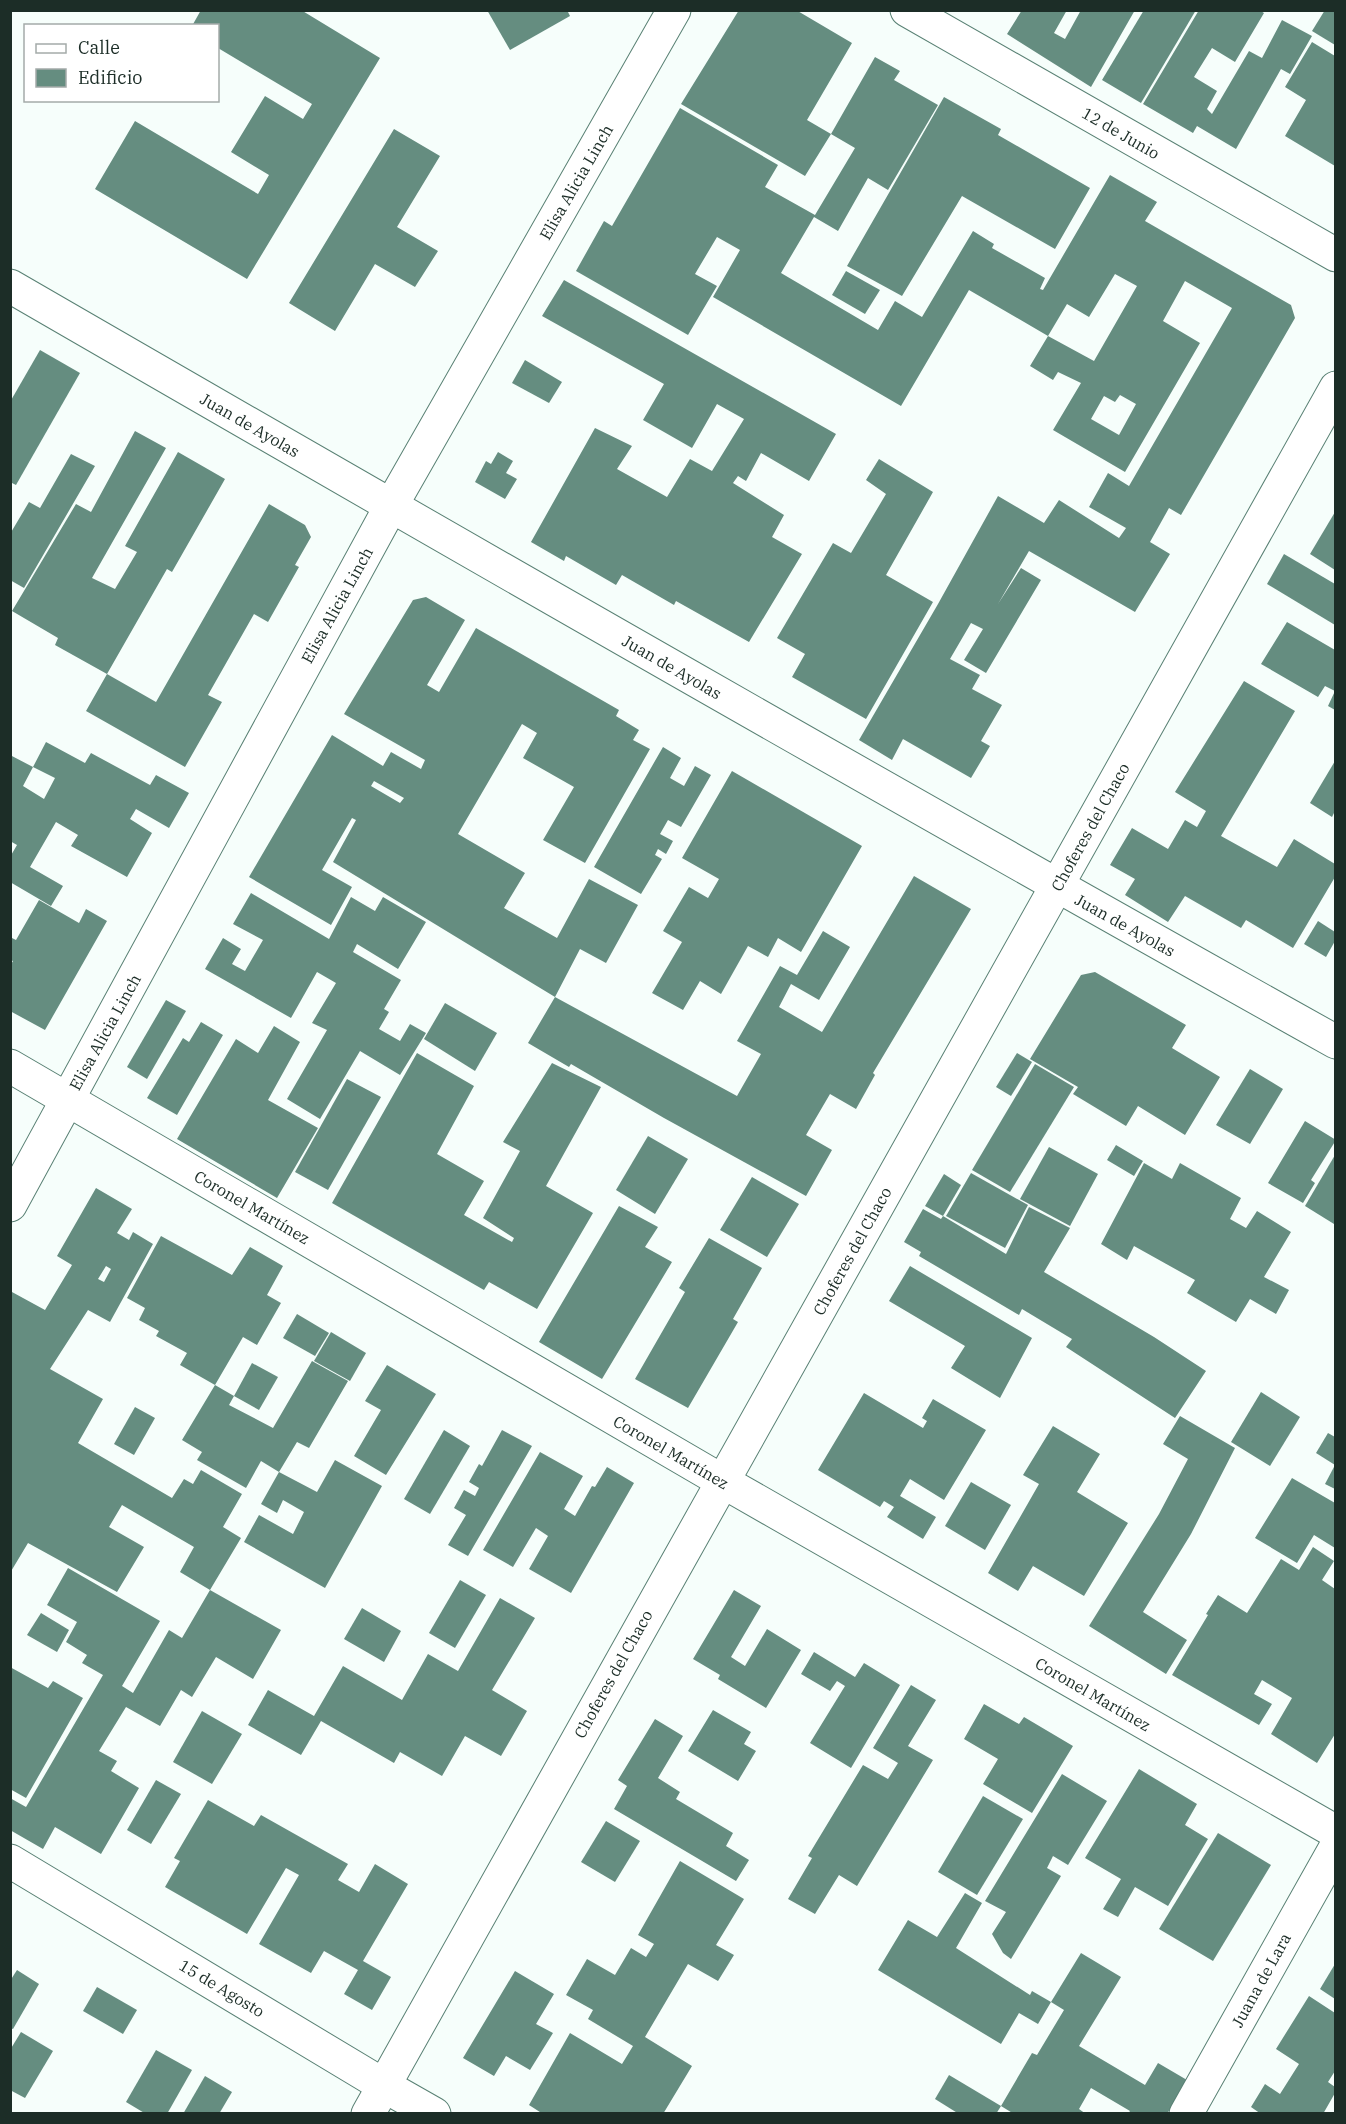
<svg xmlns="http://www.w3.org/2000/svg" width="1346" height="2124" font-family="'IBM Plex Serif',serif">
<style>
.building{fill:#658d80;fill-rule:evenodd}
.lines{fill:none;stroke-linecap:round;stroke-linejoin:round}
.street-casing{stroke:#598174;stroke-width:35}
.street{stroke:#fff;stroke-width:33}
.labels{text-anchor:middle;stroke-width:4.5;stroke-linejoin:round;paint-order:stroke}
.street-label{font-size:16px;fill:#1c2d27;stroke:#fff}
</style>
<rect width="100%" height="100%" fill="#f6fefb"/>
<!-- building -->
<g class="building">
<path d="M201 10H301L380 58 247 279 95 189 135 121 258 194 269 175 231 152 265 96 303 119 312 104 218 48V26H192Z"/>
<path d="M487 10H567L570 16 510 50Z"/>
<path d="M739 10H796L852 43 807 120 831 134 805 176 681 104Z"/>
<path d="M1022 10H1067L1054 33 1065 39 1081 10H1135L1091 87 1007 34Z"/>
<path d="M1144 10H1196L1141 103 1102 80Z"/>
<path d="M1199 10H1259L1264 13 1235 62 1212 48 1194 77 1217 91 1207 109 1212 114 1249 51 1262 58 1282 20 1312 36 1290 74 1281 69 1236 149 1197 126 1193 133 1143 104Z"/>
<path d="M1325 10H1335V45L1312 31Z"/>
<path d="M1312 42 1335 56V166L1285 136 1306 100 1285 87Z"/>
<path d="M875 57 900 71 894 80 938 105 888 190 868 178 838 231 814 217 781 273 878 330 895 301 922 317 973 231 994 244 992 248 1045 278 1040 289 1043 290 1110 175 1157 202 1145 221 1291 305 1295 318 1181 515 1169 508 1150 542 1170 554 1135 612 1029 551 998 604 1021 568 1041 580 986 673 964 660 983 629 971 623 950 659 980 675 972 689 1002 705 981 741 990 746 971 778 903 739 892 760 859 740 938 604 998 496 1044 523 1059 500 1119 538 1126 528 1089 507 1108 473 1129 486 1232 308 1185 281 1163 321 1200 343 1125 472 1053 430 1081 383 1058 372 1053 380 1030 366 1048 336 969 290 901 406 713 297 740 250 717 237 695 274 717 286 688 335 576 271 604 221 612 226 680 108 778 165 765 187 815 215 855 148 831 134ZM1115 274 1137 286 1094 361 1048 336 1067 304 1089 317ZM1120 395 1136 404 1119 435 1091 419 1104 396 1115 402Z"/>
<path d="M944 97 1001 129 998 135 1090 188 1055 249 962 196 902 296 847 266Z"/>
<path d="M394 129 440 156 397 227 438 251 415 287 375 264 335 331 289 303Z"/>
<path d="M846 271 880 290 865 314 832 295Z"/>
<path d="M564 280 836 434 809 481 761 453 746 481 738 476 733 483 784 515 772 537 802 554 749 642 676 601 674 605 622 575 616 585 566 556 564 561 531 542 595 428 632 446 617 469 667 497 690 459 712 471 744 419 717 404 692 448 643 420 664 384 542 316Z"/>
<path d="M40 350 80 373 16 485 10 482V402Z"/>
<path d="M525 360 562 382 549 403 512 383Z"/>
<path d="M135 431 166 448 92 578 115 589 137 552 125 546 178 452 225 479 172 572 167 569 107 674 55 645 58 638 12 611 76 504 91 512Z"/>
<path d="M498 452 513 461 506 473 517 479 505 499 475 482 486 461 491 464Z"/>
<path d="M71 454 95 466 24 588 10 580V534L29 502 40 508Z"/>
<path d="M879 459 933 492 886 575 933 602 866 719 792 677 805 654 777 638 833 543 851 553 886 494 866 480Z"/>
<path d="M269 504 305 525 311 537 295 565 299 567 268 622 254 614 208 695 222 702 185 767 86 711 107 674 156 702Z"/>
<path d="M1335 512V570L1310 554Z"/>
<path d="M1284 554 1335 584V625L1267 584Z"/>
<path d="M426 597 465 620 427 685 439 692 476 628 619 710 616 716 639 730 633 740 650 749 585 863 543 840 574 787 523 758 537 733 522 724 458 834 525 873 504 908 557 938 589 879 638 905 606 963 580 949 555 997 333 862 356 820 352 818 322 870 352 887 331 925 249 877 332 735 383 766 391 752 421 769 425 760 344 714 413 600ZM374 781 404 798 400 803 371 786Z"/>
<path d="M1287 622 1335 650V710L1328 706 1335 691 1325 686 1318 697 1261 664Z"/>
<path d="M1244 681 1295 711 1221 836 1277 867 1294 839 1335 864V877L1293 948 1246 920 1241 928 1185 896 1168 922 1125 895 1135 879 1110 865 1132 828 1168 849 1185 820 1197 827 1206 811 1175 792Z"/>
<path d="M46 742 85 763 91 753 150 785 156 775 189 793 169 828 136 809 130 819 152 833 127 877 71 846 78 835 56 822 30 867 63 886 51 906 10 882V857L17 845 10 841V755L33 767ZM33 767 55 778 44 799 23 786Z"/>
<path d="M663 747 681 758 670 778 684 786 695 766 711 775 681 827 668 820 660 834 673 841 666 854 658 849 655 855 662 859 641 894 594 867Z"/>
<path d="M1335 761V811L1332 817 1310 803Z"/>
<path d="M732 771 862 846 801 952 778 938 768 957 748 946 721 994 700 981 683 1010 652 993 682 942 663 931 689 887 708 898 719 879 682 858Z"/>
<path d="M914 876 971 909 873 1073 875 1075 856 1109 830 1094 806 1135 832 1150 806 1196 664 1118 571 1064 569 1067 528 1043 555 997 737 1096 761 1054 737 1041 780 966 797 975 823 931 850 947 819 1000 791 984 779 1007 822 1032Z"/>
<path d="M251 893 329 939 351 897 375 911 383 897 426 922 398 969 357 944 353 952 401 980 384 1009 389 1012 379 1029 400 1041 410 1024 426 1033 400 1075 360 1051 320 1119 287 1099 327 1030 312 1023 336 983 317 972 291 1018 205 969 223 938 241 949 232 964 245 971 263 940 233 924Z"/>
<path d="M39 900 79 923 86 909 107 921 45 1030 10 1011V966L13 961 10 960V937L16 940Z"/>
<path d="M1318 921 1335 932V941L1326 957 1304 944Z"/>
<path d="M1095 972 1186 1025 1172 1048 1220 1077 1185 1135 1138 1106 1126 1126 1073 1094 1078 1087 1030 1059 1081 975Z"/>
<path d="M166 1000 186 1011 147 1079 127 1067Z"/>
<path d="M445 1003 497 1033 475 1071 424 1039Z"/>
<path d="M201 1022 223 1035 177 1115 147 1098 183 1038 189 1042Z"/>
<path d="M274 1026 300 1042 268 1100 318 1128 277 1198 177 1139 236 1039 258 1053Z"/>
<path d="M417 1053 474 1086 437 1154 484 1181 464 1215 512 1242 514 1238 483 1218 520 1151 503 1142 552 1063 601 1087 546 1186 593 1213 537 1309 489 1282 484 1290 332 1203Z"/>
<path d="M1017 1053 1032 1062 1011 1096 996 1087Z"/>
<path d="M1035 1064 1074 1087 1010 1192 972 1170Z"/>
<path d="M1250 1069 1283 1089 1250 1144 1216 1125Z"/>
<path d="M347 1079 381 1097 328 1190 295 1172Z"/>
<path d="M1305 1121 1336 1140 1311 1180 1315 1183 1303 1203 1268 1183Z"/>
<path d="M648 1136 688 1159 655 1214 616 1190Z"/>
<path d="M1116 1145 1143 1161 1134 1176 1107 1160Z"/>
<path d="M1049 1147 1098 1174 1070 1226 1020 1199Z"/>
<path d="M1335 1155V1222L1334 1224 1305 1206Z"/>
<path d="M1144 1163 1172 1179 1180 1163 1241 1198 1230 1219 1246 1228 1257 1211 1291 1232 1264 1277 1289 1290 1276 1314 1250 1299 1236 1322 1187 1293 1195 1280 1134 1246 1127 1260 1101 1244Z"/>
<path d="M971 1173 1028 1205 1005 1248 946 1216Z"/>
<path d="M944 1174 961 1185 943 1216 925 1206Z"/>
<path d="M752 1177 799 1204 767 1257 720 1230Z"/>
<path d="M96 1188 132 1209 117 1233 129 1240 133 1232 153 1244 110 1322 88 1310 50 1369 103 1399 78 1443 172 1498 184 1479 193 1484 201 1470 242 1494 223 1527 241 1538 210 1590 180 1572 194 1547 122 1505 109 1527 144 1547 117 1592 28 1543 10 1573V1294L12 1292 45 1310 72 1265 57 1256ZM106 1266 111 1269 104 1282 98 1279Z"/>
<path d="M619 1206 658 1227 645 1247 672 1262 602 1379 539 1342Z"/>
<path d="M1029 1207 1070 1228 1044 1272 1154 1337 1206 1371 1175 1418 1066 1347 1072 1339 1022 1309 1019 1315 919 1256 921 1252 904 1242 923 1209 941 1219 943 1216 1006 1254Z"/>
<path d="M161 1236 232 1275 250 1247 283 1266 267 1295 281 1303 257 1345 243 1337 215 1385 180 1365 187 1353 156 1336 159 1331 139 1320 145 1308 127 1298Z"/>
<path d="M709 1238 762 1268 733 1319 738 1322 688 1408 635 1379 685 1292 679 1288Z"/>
<path d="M910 1266 1032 1338 1000 1398 951 1368 965 1346 889 1301Z"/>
<path d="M297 1314 329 1333 315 1356 283 1338Z"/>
<path d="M331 1332 366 1353 350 1381 314 1361Z"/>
<path d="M312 1361 348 1381 309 1448 297 1442 279 1472 261 1461 246 1488 197 1460 202 1452 182 1440 215 1385 234 1396 229 1405 273 1428Z"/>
<path d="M252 1363 278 1377 259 1410 234 1396Z"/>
<path d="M387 1365 436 1394 386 1475 354 1456 381 1410 365 1401Z"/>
<path d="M1261 1392 1300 1417 1270 1466 1231 1442Z"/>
<path d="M864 1393 923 1428 927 1421 922 1418 933 1399 986 1430 944 1500 910 1479 900 1496 936 1517 923 1539 887 1517 894 1507 884 1501 880 1507 818 1470Z"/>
<path d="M135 1407 155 1418 134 1455 114 1444Z"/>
<path d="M1180 1416 1235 1448 1191 1534 1143 1612 1187 1640 1166 1674 1089 1626 1159 1514 1188 1459 1163 1444Z"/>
<path d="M1053 1426 1100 1454 1077 1492 1128 1523 1084 1596 1033 1566 1018 1591 988 1573 1039 1484 1023 1475Z"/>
<path d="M444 1430 470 1446 430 1514 404 1499Z"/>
<path d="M502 1430 532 1446 468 1556 448 1545 466 1515 454 1508 464 1490 475 1496 479 1488 469 1482 479 1464 482 1466Z"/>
<path d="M1328 1433 1335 1437V1465L1316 1453Z"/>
<path d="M540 1452 583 1476 564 1509 575 1516 592 1486 595 1487 607 1467 634 1483 571 1593 529 1569 548 1536 536 1528 513 1567 483 1550Z"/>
<path d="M335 1460 382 1486 325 1588 244 1542 259 1515 293 1534 304 1512 283 1500 277 1513 261 1504 279 1472 317 1492Z"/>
<path d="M1335 1465V1489L1325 1484Z"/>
<path d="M1292 1478 1335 1503V1548L1314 1535 1297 1563 1255 1538Z"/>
<path d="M971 1482 1011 1505 985 1550 945 1526Z"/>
<path d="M1313 1547 1334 1561 1322 1580 1335 1589V1734L1317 1763 1271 1734 1292 1698 1262 1680 1254 1694 1272 1704 1259 1725 1172 1675 1208 1615 1206 1614 1218 1595 1247 1613 1281 1559 1299 1570Z"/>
<path d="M68 1568 160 1621 122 1686 133 1693 169 1630 182 1638 210 1590 281 1630 253 1679 216 1657 192 1697 181 1690 160 1726 126 1707 99 1751 117 1761 111 1771 139 1788 101 1854 55 1827 43 1849 10 1830V1798L26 1807 103 1675 82 1663 87 1655 66 1642 77 1622 47 1605Z"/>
<path d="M460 1580 486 1595 455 1648 429 1633Z"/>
<path d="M734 1590 761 1606 731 1657 745 1666 767 1629 801 1650 766 1708 718 1679 720 1675 693 1659Z"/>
<path d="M500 1598 535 1618 492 1690 527 1711 501 1756 465 1736 442 1776 400 1752 394 1763 321 1721 301 1755 248 1725 268 1690 314 1716 343 1666 402 1700 428 1654 458 1671Z"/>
<path d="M362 1608 401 1631 384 1662 344 1639Z"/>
<path d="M41 1613 69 1630 57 1652 27 1635Z"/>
<path d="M814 1652 855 1677 864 1663 900 1685 851 1768 810 1743 845 1686 837 1681 830 1691 801 1674Z"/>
<path d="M10 1667 48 1688 53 1681 83 1698 26 1798 10 1789Z"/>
<path d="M911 1685 936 1700 908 1746 933 1760 857 1886 839 1875 815 1914 788 1899 812 1858 808 1856 863 1765 888 1779 898 1763 873 1748Z"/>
<path d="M984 1704 1019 1724 1024 1717 1073 1746 1032 1813 983 1784 998 1759 964 1739Z"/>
<path d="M713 1710 751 1732 744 1744 756 1751 738 1781 688 1751Z"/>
<path d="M202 1711 242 1734 212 1784 173 1762Z"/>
<path d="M655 1719 683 1736 658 1778 680 1792 676 1799 733 1833 726 1846 749 1860 736 1881 614 1809 627 1786 618 1780Z"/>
<path d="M1139 1769 1197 1804 1185 1825 1208 1839 1168 1906 1135 1887 1118 1917 1103 1909 1121 1879 1085 1858Z"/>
<path d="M1062 1774 1107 1801 1068 1865 1053 1856 1047 1868 1061 1876 1011 1959 1003 1953 992 1934 1006 1912 985 1901Z"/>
<path d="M156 1780 181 1794 151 1844 127 1830Z"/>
<path d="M983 1796 1023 1819 977 1895 938 1872Z"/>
<path d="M208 1800 254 1826 261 1815 348 1864 338 1880 359 1892 375 1864 408 1884 363 1961 391 1977 372 2010 344 1994 358 1970 324 1951 311 1973 259 1944 299 1875 286 1868 247 1934 165 1887 180 1861 174 1858Z"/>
<path d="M606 1821 640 1841 615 1882 581 1862Z"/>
<path d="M1218 1833 1271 1865 1213 1961 1159 1929Z"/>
<path d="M680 1861 744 1899 716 1945 734 1955 718 1981 688 1964 645 2037 692 2066 663 2114H543L529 2105 570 2033 622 2064 633 2046 588 2019 593 2010 566 1995 587 1959 615 1975 631 1948 646 1957 654 1944 638 1935Z"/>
<path d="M965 1893 982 1903 956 1948 1030 1995 1032 1991 1051 2002 1038 2024 1019 2013 1001 2044 878 1970 908 1920 937 1937Z"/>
<path d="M1081 1953 1121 1977 1079 2046 1145 2085 1158 2063 1187 2080 1167 2114H1128L1130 2111 1091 2088 1079 2109 1086 2114H1014L1001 2106 1032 2053 1037 2055 1064 2010 1051 2002Z"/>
<path d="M1335 1964V1999L1320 1989Z"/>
<path d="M17 1970 39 1984 13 2029 10 2028V1981Z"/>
<path d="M515 1971 554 1994 536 2024 553 2033 530 2070 506 2056 494 2076 463 2058Z"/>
<path d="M97 1987 137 2010 123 2034 83 2011Z"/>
<path d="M1309 1996 1335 2013V2071L1328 2082 1335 2087V2093L1323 2114H1261L1251 2107 1265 2084 1280 2094 1299 2064 1276 2049Z"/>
<path d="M21 2032 53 2051 25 2098 10 2090V2050Z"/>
<path d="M156 2050 192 2070 167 2114H146L126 2102Z"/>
<path d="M949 2075 1001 2106 996 2114H959L935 2099Z"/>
<path d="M205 2076 232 2092 219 2114H183Z"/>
</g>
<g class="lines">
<defs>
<g id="street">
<path d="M907 10 1336 255"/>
<path d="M10 286C451 541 892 794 1336 1042"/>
<path d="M10 1066 722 1481 1336 1832"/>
<path d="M10 1205 391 506 674 10"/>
<path d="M10 1861 383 2085 434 2114"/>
<path d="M368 2114 1336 388"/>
<path d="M1186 2114 1336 1847"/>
</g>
</defs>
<!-- street casing -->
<use href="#street" class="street-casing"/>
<!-- street -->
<use href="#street" class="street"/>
</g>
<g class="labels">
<!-- street labels -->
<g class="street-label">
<text transform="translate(1121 133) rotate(30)" y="6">12 de Junio</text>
<text transform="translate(576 182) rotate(-60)" y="6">Elisa Alicia Linch</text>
<text transform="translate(250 425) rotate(30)" y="6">Juan de Ayolas</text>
<text transform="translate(337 605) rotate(-61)" y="6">Elisa Alicia Linch</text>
<text transform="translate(672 667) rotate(30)" y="6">Juan de Ayolas</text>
<text transform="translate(1090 827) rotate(-61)" y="6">Choferes del Chaco</text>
<text transform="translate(1125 925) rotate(29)" y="6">Juan de Ayolas</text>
<text transform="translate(105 1032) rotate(-61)" y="6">Elisa Alicia Linch</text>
<text transform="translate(252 1207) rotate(30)" y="6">Coronel Martínez</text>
<text transform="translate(852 1251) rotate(-61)" y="6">Choferes del Chaco</text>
<text transform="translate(671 1452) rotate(30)" y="6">Coronel Martínez</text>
<text transform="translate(613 1674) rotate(-61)" y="6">Choferes del Chaco</text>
<text transform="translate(1093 1694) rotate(30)" y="6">Coronel Martínez</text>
<text transform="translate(1261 1980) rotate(-61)" y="6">Juana de Lara</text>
<text transform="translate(222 1988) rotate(31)" y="6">15 de Agosto</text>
</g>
</g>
<!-- border -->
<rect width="1346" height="2124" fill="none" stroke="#1c2d27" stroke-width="24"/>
<!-- legend -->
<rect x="24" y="24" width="195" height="78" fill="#ffffff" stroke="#a4aba9" stroke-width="1.5"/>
<rect x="36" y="44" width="30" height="9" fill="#ffffff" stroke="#a4aba9" stroke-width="1.5"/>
<text x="78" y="54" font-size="18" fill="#1c2d27">Calle</text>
<rect x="36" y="69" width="30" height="18" fill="#658d80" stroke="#a4aba9" stroke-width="1.5"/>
<text x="78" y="84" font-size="18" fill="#1c2d27">Edificio</text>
</svg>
